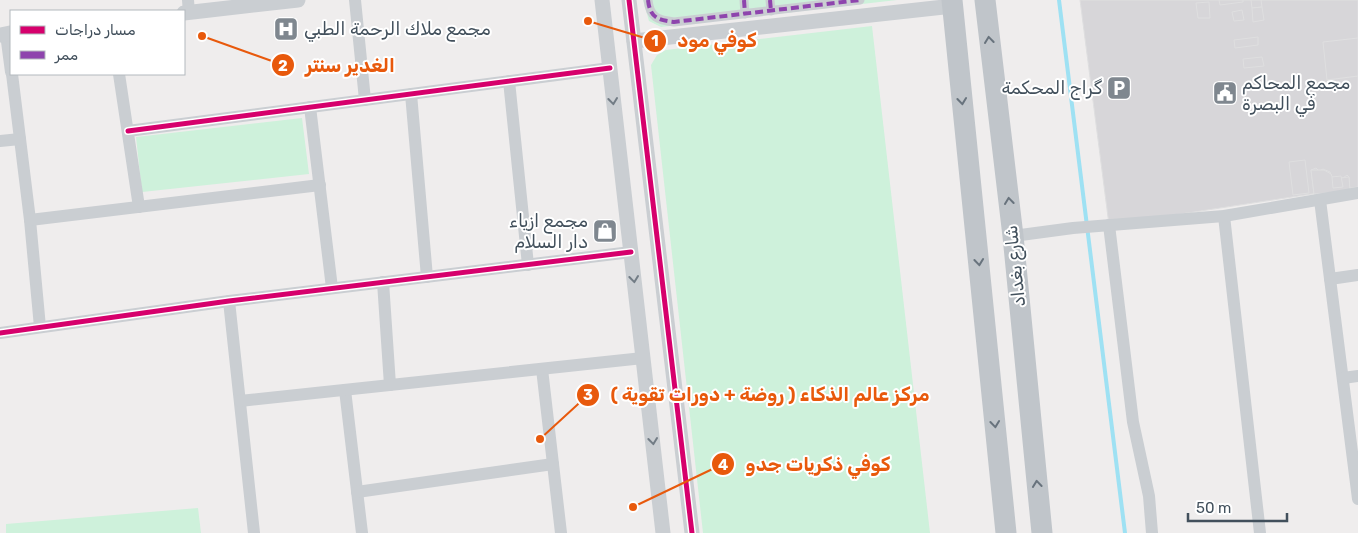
<svg xmlns="http://www.w3.org/2000/svg" width="1358" height="533" font-family="Rubik,Vazirmatn,sans-serif">
<style>
.green{fill:#cef1db}
.lines{fill:none;stroke-linecap:round;stroke-linejoin:round}
.stream{stroke:#9ee1f3;stroke-width:4}
.building{fill:#d7d6d9;stroke:#dfdfe0;filter:url(#shadow)}
.pedestrian{stroke:#caced2;stroke-width:9}
.minor{stroke:#caced2;stroke-width:12}
.tertiary{stroke:#caced2;stroke-width:15}
.trunk{stroke:#c0c5ca;stroke-width:21}
.quiet{stroke:#8e44ad;stroke-width:4;stroke-dasharray:8 4;stroke-linecap:butt}
.cycleway-casing{stroke:#fff;stroke-width:8}
.cycleway{stroke:#d6006c;stroke-width:5}
.oneway{stroke:#68737d}
.oneway2{stroke:#727c85}
.labels{text-anchor:middle;stroke-width:4;stroke-linejoin:round;paint-order:stroke}
.poi-label{font-size:18px;fill:#42505c;stroke:#fff;text-anchor:start}
.street-label{font-size:18px;fill:#42505c;stroke:#fff}
.leader{fill:none;stroke:#e8590c;stroke-width:2}
.callout-dot{fill:#e8590c;stroke:#fff;stroke-width:2}
.mark-label{font-size:15px;text-anchor:middle;font-weight:bold;fill:#fff}
.callout-label{font-size:19px;text-anchor:middle;font-weight:bold;fill:#e8590c;stroke:#fff;stroke-width:4;stroke-linejoin:round;paint-order:stroke}
</style>
<defs>
<filter id="shadow"><feDropShadow dx="4.5" dy="-4.5" stdDeviation="0" flood-color="#0004"/></filter>
</defs>
<rect width="100%" height="100%" fill="#efeded"/>
<!-- green -->
<g class="green">
<path d="M643 0H897L661 27 649 21Z"/>
<path d="M872 26 930 533H703L651 65 657 55 666 50Z"/>
<path d="M302 118 309 174 142 192 136 137Z"/>
<path d="M198 508 201 533H6V524Z"/>
</g>
<g class="lines">
<!-- stream -->
<path class="stream" d="M1059 0 1125 533"/>
</g>
<!-- building -->
<g class="building">
<path d="M1080 0H1358V187L1109 225Z"/>
<path d="M1219 0H1243V2L1220 5Z"/>
<path d="M1251 0H1261L1262 7 1252 8Z"/>
<path d="M1209 2 1210 18H1198L1196 3Z"/>
<path d="M1262 7 1264 20 1253 22 1252 8Z"/>
<path d="M1242 10 1244 20 1234 21 1232 12Z"/>
<path d="M1258 37V45L1235 48 1234 40Z"/>
<path d="M1358 38V76L1327 80 1323 42Z"/>
<path d="M1262 57 1264 66 1244 68 1243 59Z"/>
<path d="M1305 160 1309 193 1293 195 1289 162Z"/>
<path d="M1316 168 1319 171 1323 169 1330 172 1332 177 1343 178 1347 175 1349 177 1350 191 1314 194 1311 170Z"/>
<path d="M1311 170H1324L1331 174 1333 179 1349 177 1350 191 1314 194Z"/>
<path d="M1341 176 1343 187 1333 188 1332 177Z"/>
</g>
<g class="lines">
<!-- pedestrian -->
<g class="pedestrian">
<path d="M648 0C650 18 658 20 674 22L860 0"/>
<path d="M744 0 745 14"/>
<path d="M770 0 771 11"/>
</g>
<!-- minor -->
<g class="minor">
<path d="M188 0 189 13"/>
<path d="M355 0 365 100"/>
<path d="M6 34 11 72"/>
<path d="M12 74 30 220 40 327"/>
<path d="M119 74 139 207"/>
<path d="M509 81 528 265"/>
<path d="M411 94 427 277"/>
<path d="M310 107 332 288"/>
<path d="M128 131 610 68"/>
<path d="M0 141 20 139"/>
<path d="M1320 200 1358 499"/>
<path d="M1224 216 1260 533"/>
<path d="M30 220 320 185"/>
<path d="M1109 225 1133 422 1149 496 1152 533"/>
<path d="M1013 236 1073 228 1224 216 1358 193"/>
<path d="M1330 279 1358 275"/>
<path d="M383 282 390 385"/>
<path d="M229 301 254 533"/>
<path d="M0 333 229 301 631 252"/>
<path d="M542 369 561 533"/>
<path d="M1343 378 1358 376"/>
<path d="M345 390 362 533"/>
<path d="M240 401 643 358"/>
<path d="M357 492 553 464"/>
</g>
<!-- tertiary -->
<g class="tertiary">
<path d="M602 0 663 533"/>
<path d="M629 0 692 533"/>
<path d="M184 13 298 0"/>
<path d="M0 35 11 33"/>
<path d="M634 41 953 6"/>
</g>
<!-- trunk -->
<g class="trunk">
<path d="M952 0 1006 533"/>
<path d="M985 0 1013 236 1042 533"/>
</g>
<!-- quiet -->
<g class="quiet">
<path d="M648 0C650 18 658 20 674 22L860 0"/>
<path d="M744 0 745 14"/>
<path d="M770 0 771 11"/>
</g>
<defs>
<g id="cycleway">
<path d="M629 0 692 533"/>
<path d="M128 131 610 68"/>
<path d="M0 333 229 301 631 252"/>
</g>
</defs>
<!-- cycleway casing -->
<use href="#cycleway" class="cycleway-casing"/>
<!-- cycleway -->
<use href="#cycleway" class="cycleway"/>
</g>
<!-- one-way arrows -->
<defs><path id="oneway-chevron" d="M-2-3.5L2.5 0L-2 3.5" fill="none" stroke-width="1.6" stroke-linecap="round" stroke-linejoin="round" transform="scale(1.25)"/></defs>
<g class="oneway">
<use href="#oneway-chevron" transform="translate(989 40) rotate(-97)"/>
<use href="#oneway-chevron" transform="translate(962 101) rotate(84)"/>
<use href="#oneway-chevron" transform="translate(1009 201) rotate(-97)"/>
<use href="#oneway-chevron" transform="translate(979 262) rotate(84)"/>
<use href="#oneway-chevron" transform="translate(995 424) rotate(84)"/>
<use href="#oneway-chevron" transform="translate(1037 484) rotate(-96)"/>
</g>
<g class="oneway2">
<use href="#oneway-chevron" transform="translate(613 101) rotate(83)"/>
<use href="#oneway-chevron" transform="translate(634 279) rotate(83)"/>
<use href="#oneway-chevron" transform="translate(653 441) rotate(83)"/>
</g>
<!-- icons -->
<defs>
<symbol id="hospital-square" viewBox="-11 -11 22 22"><rect x="-9" y="-9" width="18" height="18" rx="4" fill="#7f878f" stroke="#fff"/><path d="M-5-5h3v3.5h4V-5h3V5h-3V1.5h-4V5h-3Z" fill="#fff"/></symbol>
<symbol id="parking-square" viewBox="-11 -11 22 22"><rect x="-9" y="-9" width="18" height="18" rx="4" fill="#7f878f" stroke="#fff"/><path d="M-3.5-5.5H1a3.5 3.5 0 0 1 0 7H-1V5.5H-3.5ZM-1-3.4V-.6H.8a1.4 1.4 0 0 0 0-2.8Z" fill="#fff"/></symbol>
<symbol id="civic-square" viewBox="-11 -11 22 22"><rect x="-9" y="-9" width="18" height="18" rx="4" fill="#7f878f" stroke="#fff"/><path d="M-.6-6.5H3V-4.5H.6V-3L4-1V1h2V6H-6V1h2V-1L-.6-3ZM-1.2 2.5V6h2.4V2.5Z" fill="#fff"/></symbol>
<symbol id="shop-square" viewBox="-11 -11 22 22"><rect x="-9" y="-9" width="18" height="18" rx="4" fill="#7f878f" stroke="#fff"/><path d="M-5-2.5h2.3a2.7 3.5 0 0 1 5.4 0H5L5.5 6h-11ZM-1.5-2.5h3a1.5 2.3 0 0 0-3 0Z" fill="#fff"/></symbol>
</defs>
<g fill-rule="evenodd">
<use href="#hospital-square" x="272" y="15" width="28" height="28"/>
<use href="#parking-square" x="1105" y="74" width="28" height="28"/>
<use href="#civic-square" x="1211" y="79" width="28" height="28"/>
<use href="#shop-square" x="591" y="217" width="28" height="28"/>
</g>
<g class="labels">
<!-- poi labels -->
<g class="poi-label">
<text x="304" y="35">مجمع ملاك الرحمة الطبي</text>
<text x="1242" y="89">مجمع المحاكم<tspan x="1242" dy="21">في البصرة</tspan></text>
<text x="1102" y="94" text-anchor="end">گراج المحكمة</text>
<text x="588" y="227" text-anchor="end">مجمع ازياء<tspan x="588" dy="21">دار السلام</tspan></text>
</g>
<!-- street labels -->
<g class="street-label">
<text transform="translate(1015 266) rotate(-96)" y="6">شارع بغداد</text>
</g>
</g>
<!-- callouts -->
<path class="leader" d="M588 21L655 41M202 36L283 65M540 439L588 395M633 507L723 464"/>
<g class="callout-dot">
<circle cx="588" cy="21" r="5"/>
<circle cx="202" cy="36" r="5"/>
<circle cx="540" cy="439" r="5"/>
<circle cx="633" cy="507" r="5"/>
<circle cx="655" cy="41" r="12"/>
<circle cx="283" cy="65" r="12"/>
<circle cx="588" cy="395" r="12"/>
<circle cx="723" cy="464" r="12"/>
</g>
<g class="mark-label">
<text x="655" y="46">1</text>
<text x="283" y="71">2</text>
<text x="588" y="400">3</text>
<text x="723" y="470">4</text>
</g>
<g class="callout-label">
<text x="717" y="47">كوفي مود</text>
<text x="350" y="72">الغدير سنتر</text>
<text x="770" y="401">مركز عالم الذكاء ( روضة + دورات تقوية )</text>
<text x="818" y="471">كوفي ذكريات جدو</text>
</g>
<!-- legend -->
<rect x="10" y="10" width="175" height="65" fill="#ffffff" stroke="#b3b9be"/>
<rect x="20" y="26" width="25" height="8" fill="#d6006c" stroke="#b3b9be"/>
<text x="55" y="35" font-size="15" fill="#42505c">مسار دراجات</text>
<rect x="20" y="51" width="25" height="8" fill="#8e44ad" stroke="#b3b9be"/>
<text x="55" y="60" font-size="15" fill="#42505c">ممر</text>
<!-- scale -->
<path d="M1188 513v8h99v-8" fill="none" stroke="#42505c" stroke-width="2.5"/>
<text x="1196" y="513" font-size="15" fill="#42505c" stroke="#ffffff" stroke-width="4" paint-order="stroke">50 m</text>
</svg>
